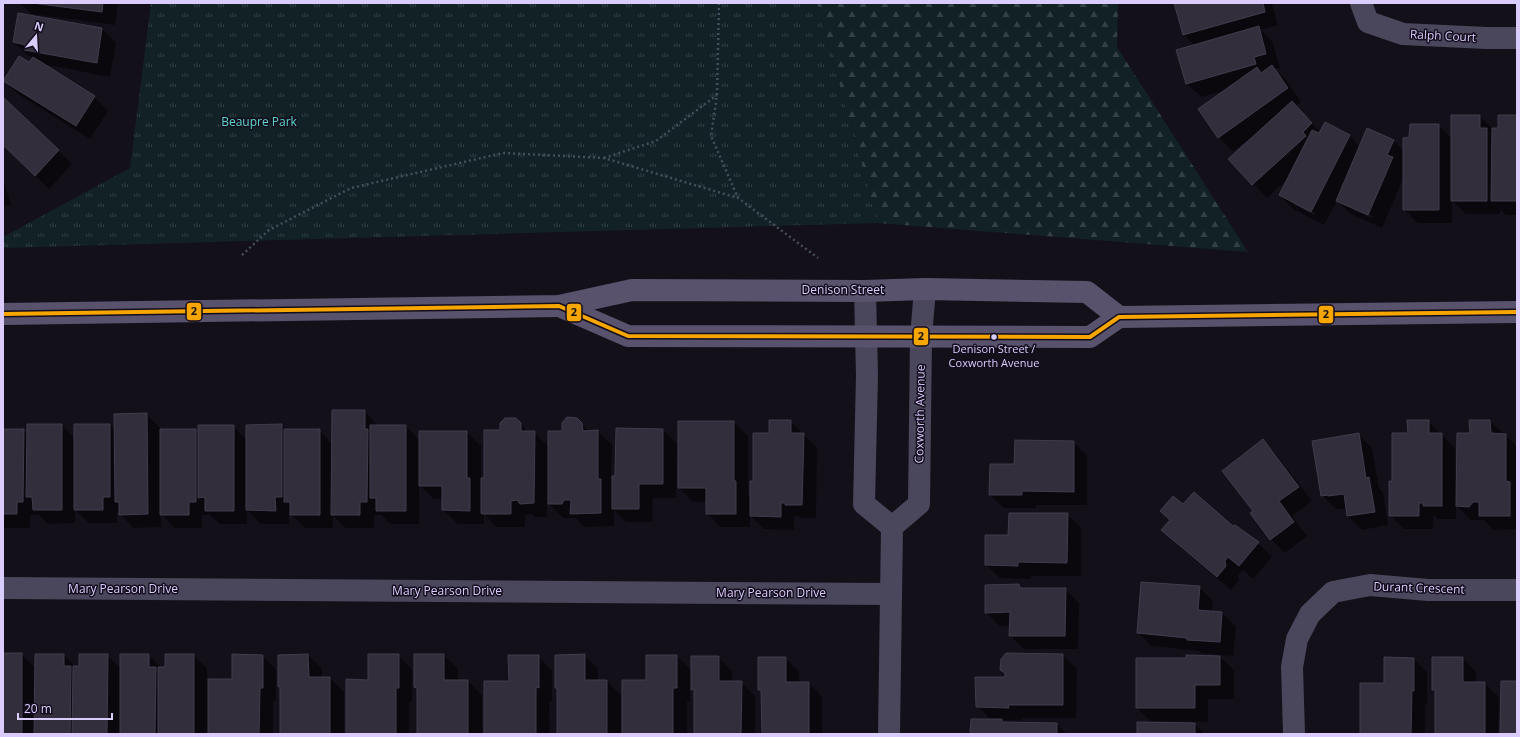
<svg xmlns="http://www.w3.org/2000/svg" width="1520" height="737" font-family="'Open Sans',sans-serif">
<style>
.grass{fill:url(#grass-tufts)}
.forest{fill:url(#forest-firs)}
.shadow{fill:#0007;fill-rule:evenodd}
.building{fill:#332e3c;stroke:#423b4d}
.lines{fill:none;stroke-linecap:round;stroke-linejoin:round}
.path{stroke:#464d5b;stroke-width:2.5;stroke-dasharray:2 3;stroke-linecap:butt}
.street{stroke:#4a465b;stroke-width:22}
.secondary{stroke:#59526d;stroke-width:22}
.bus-1-casing{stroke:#130d1d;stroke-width:7}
.bus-1{stroke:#f7a600;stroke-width:4}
.bus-dot{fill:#daccfc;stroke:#130d1d;stroke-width:1.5}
.labels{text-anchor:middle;stroke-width:3;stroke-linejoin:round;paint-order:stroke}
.bus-label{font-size:11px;fill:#daccfc;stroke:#130d1d}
.street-label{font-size:12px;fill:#daccfc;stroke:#130d1d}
.park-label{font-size:12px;fill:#5dd7cd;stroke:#130d1d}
.line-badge{stroke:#130d1d;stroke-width:1.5}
.pale-badge-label{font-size:11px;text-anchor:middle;font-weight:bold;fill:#111}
</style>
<defs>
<pattern id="grass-tufts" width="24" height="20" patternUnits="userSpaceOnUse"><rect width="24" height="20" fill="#112125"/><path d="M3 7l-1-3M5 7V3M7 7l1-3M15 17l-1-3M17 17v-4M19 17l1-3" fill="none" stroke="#334046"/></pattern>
<pattern id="forest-firs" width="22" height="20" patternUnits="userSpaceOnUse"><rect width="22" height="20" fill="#112125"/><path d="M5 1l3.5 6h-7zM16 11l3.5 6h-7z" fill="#334046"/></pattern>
</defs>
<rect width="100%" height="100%" fill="#14101a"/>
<!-- grass -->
<path class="grass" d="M151 3H817L878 223 3 248V237L130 168Z"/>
<!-- forest -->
<path class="forest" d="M817 3H1118L1117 47 1248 252 878 223Z"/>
<!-- shadow -->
<g class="shadow">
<path d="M20 3H118L115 25 31 14Z"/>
<path d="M1175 3H1272L1278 25 1261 30 1272 41 1280 68 1275 69 1286 80 1301 102 1296 106 1320 132 1325 123 1350 136 1360 147 1393 140 1404 151 1410 138 1438 125 1452 139 1480 116 1493 129H1499L1517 116V215H1506L1500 209V214H1466L1452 201V223H1418L1404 210V176L1382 228 1351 214 1337 201 1324 225 1293 209 1280 195 1288 179 1267 198 1229 159 1250 141 1249 140 1233 151 1219 137 1226 90 1201 97 1187 84 1194 45 1184 35ZM1404 161V170L1402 167ZM1295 203 1315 213V215L1295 205ZM1352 207 1373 216 1372 218 1352 209Z"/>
<path d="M18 15 102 29 116 43 110 77 43 64 94 97 108 111 90 139 18 94 4 81 30 64 33 58 27 55 14 42Z"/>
<path d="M3 98 72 164 49 189 3 145Z"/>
<path d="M3 180 11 204 3 207Z"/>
<path d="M365 411 378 426H406L420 441V432H467L481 446V479H485L501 431 516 419 528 432H534L549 447 576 419 590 432H598L612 445 611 477H616L617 429 663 430 677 444 676 498H653L652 522H626L614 510V526L585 527 576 518H563L547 502V517H535L531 514 525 515V527H497L484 514V524H458L443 510V499H434L419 485V524H391L380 514V515H374V528H346L333 516V528H305L291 514V511H289V524H261L247 510V524H220L209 514V515H202V528H175L161 514V527L134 528 120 514V511H117V523H89L75 510V523L48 524 37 513V515H30V528H3V430H24L28 434 62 425 75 439 110 425 115 430 146 414 160 428V430H196L199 434 233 426 247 440 281 425 287 430H319L332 444Z"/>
<path d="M790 421 817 448 816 518H800L798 516H794V530L764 529 750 515V527H721L707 513V502H693L679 488V422H734L748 436V494L751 497 754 482 770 434Z"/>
<path d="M1428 421 1455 448 1456 519H1438L1435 516H1433V529H1404L1390 515 1393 482 1409 434Z"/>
<path d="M1490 421 1517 446V529L1493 530 1484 520H1471L1457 506 1471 434Z"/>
<path d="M1358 434 1372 448 1379 488 1383 492 1388 525 1362 530 1348 516 1347 509H1336L1322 495Z"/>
<path d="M1263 441 1276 454 1312 501 1292 516 1307 536 1285 553 1271 539 1254 512Z"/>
<path d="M1073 442 1087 455V505H1036V508H1004L990 495 1015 465Z"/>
<path d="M1161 511 1233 528 1235 526 1258 543 1272 557 1253 579 1243 570 1238 575 1239 580 1231 590 1176 544 1163 530 1170 521Z"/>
<path d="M1067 514 1081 528V576H1031V579L1000 578 986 565 1009 536Z"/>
<path d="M1019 585 1022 589H1065L1079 603 1078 649H1024L1010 636V626H1000L986 612Z"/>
<path d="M1199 587 1213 601 1212 612 1222 613 1236 627 1233 656 1201 653 1199 651 1152 646 1138 633Z"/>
<path d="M3 654H21L36 668 64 655 75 667H80L107 655 121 669V655H149L162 668H166L193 655 207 668V680H233L262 656 276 669V701H273V734H3Z"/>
<path d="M308 655 322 669V678H330L344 692V734H281V690L279 687V656Z"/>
<path d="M398 655 412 669V702H409V734H347Z"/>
<path d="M415 655H444L458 669V681H468L482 695V734H418V690L415 687Z"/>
<path d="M584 655 598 669V681H607L621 695V734H558V690L556 688Z"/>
<path d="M1063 655 1077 669 1076 718H1021L1022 721 1002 720 1005 723 1057 724 1067 734H971L991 720 977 706 1006 678Z"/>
<path d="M538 656 552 670V701H549L550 734H485L510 682Z"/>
<path d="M677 656 692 671 718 657 732 671V682H741L755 696V734H695V692L690 687V702H687V734H623L647 681Z"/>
<path d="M1220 657 1234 670V699H1208V722L1150 721 1136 707 1187 659Z"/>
<path d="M785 658 799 671V683H809L822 697V734H763L762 693 759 689Z"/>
<path d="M1433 658H1463L1476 672V683H1485L1499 697 1498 734H1436V693L1433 690Z"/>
<path d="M1414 659 1427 672V704H1425V734H1361L1385 684Z"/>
<path d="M1195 724 1205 734H1138Z"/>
</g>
<!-- building -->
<g class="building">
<path d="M32 3H103L102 12Z"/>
<path d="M1174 3H1263L1265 12 1183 35Z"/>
<path d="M18 13 102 28 97 63 24 50 25 45 13 42Z"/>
<path d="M1259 26 1266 54 1254 57 1256 64 1186 84 1176 50Z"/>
<path d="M19 56 29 62 33 57 95 96 76 126 3 81Z"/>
<path d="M1272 65 1288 88 1218 138 1198 109 1257 67 1261 73Z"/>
<path d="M3 97 59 150 35 176 3 145Z"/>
<path d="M1292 101 1312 123 1303 132 1306 136 1252 185 1228 159Z"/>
<path d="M1451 115H1480V128H1487V201H1451Z"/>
<path d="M1498 115H1517V201H1491L1492 128H1498Z"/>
<path d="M1325 122 1350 135 1311 212 1279 195 1312 130 1319 133Z"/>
<path d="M1410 124H1439V210H1403V138L1409 137Z"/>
<path d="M1367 128 1394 140 1387 155 1393 157 1368 215 1336 201Z"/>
<path d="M332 410H365V429H368L367 502H360V515H331Z"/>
<path d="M147 413 148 514 119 515V502H115L114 414Z"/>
<path d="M567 417 577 418 582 423 583 431 598 430V479H601V513L570 514 571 500H564L562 504H548V431H562V423Z"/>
<path d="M505 418H516L521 423V431H535L534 503 520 504 517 500 511 501V514H482L481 513V478H484V430H500V423Z"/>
<path d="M769 420H791V433H804L802 505H785V503H781V517L750 516V481H753V433H769Z"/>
<path d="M1407 420H1429V433H1442V506H1423V503H1419V516H1389V481H1392V433H1408Z"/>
<path d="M1469 420H1490L1491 433 1506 434V481L1510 482V516H1479V502H1473L1469 507 1456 506 1457 433H1470Z"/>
<path d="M678 421H734V481H736V514H706V488H678Z"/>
<path d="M27 424H62V510H33L32 497H26Z"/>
<path d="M74 424H110V497H103V510H74Z"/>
<path d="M282 424V497H275L276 511 246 510V425Z"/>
<path d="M198 425H234V511H205V497L198 498Z"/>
<path d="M370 425H406V511H376V498H370Z"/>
<path d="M616 428 663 429V484H639V509H612V476H615Z"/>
<path d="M3 429H24L23 502H17V514H3Z"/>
<path d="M160 429H196V502H189V515H160Z"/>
<path d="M284 429H320V515H290V502H284Z"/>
<path d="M419 431H467V478H470V511L442 510V486H419Z"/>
<path d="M1359 433 1366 478 1369 477 1375 512 1347 516 1344 494 1328 496V495L1321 496 1312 441Z"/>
<path d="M1263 439 1299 487 1279 501 1294 522 1270 540 1250 513 1253 511 1222 471Z"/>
<path d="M1015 440 1074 441V492L1022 491V495H989L990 464H1014Z"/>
<path d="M1194 492 1233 526 1235 525 1259 542 1239 566 1228 557 1225 561 1226 566 1217 577 1161 530 1170 520 1160 511 1173 496 1183 504Z"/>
<path d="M1009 513H1068L1067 563 1018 562V566L985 565V535H1008Z"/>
<path d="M1141 582 1200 586 1198 610 1222 612 1220 642 1187 640V638L1137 633Z"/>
<path d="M1019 584 1020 588H1066L1065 636H1009L1010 612 985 613V585Z"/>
<rect x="3" y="653" width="19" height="81"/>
<path d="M1006 653 1063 654V705H1008L1009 708 976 707 975 677H1005V673L1000 670 1001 659Z"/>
<path d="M35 654H64V666H71L70 734H34Z"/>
<path d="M79 654H108L107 734H72L73 666H79Z"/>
<path d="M120 654H149V667H156L155 734H120Z"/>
<path d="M165 654H194V734H158V667H165Z"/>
<path d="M232 654 263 655V688H260L259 734H208V679H232Z"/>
<path d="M308 654 309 677H330V734H280V687H278V655Z"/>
<path d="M368 654H399V688H396V734H346V679L368 680Z"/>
<path d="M414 654H444V680H468V734H417V688L414 687Z"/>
<path d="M585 654V680H607V734H557V688H555V655Z"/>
<path d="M508 655H539V688L536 687V734H484V681H509Z"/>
<path d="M646 655H677V688H673V734H622V680H646Z"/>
<path d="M1186 655 1220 656V685H1195V708H1136V658H1186Z"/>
<path d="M691 656H719V681H742L741 734H694V689L691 690Z"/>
<path d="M758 657H786V682H809V734H762L761 690H758Z"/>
<path d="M1384 657 1414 658V691L1412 690 1411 734H1360V683H1384Z"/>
<path d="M1432 657H1463V682H1485V734H1435V690H1432Z"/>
<path d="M1501 681H1517V734H1500Z"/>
<path d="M971 719H1002V722L1057 723V734H970Z"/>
<path d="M1137 722 1195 723V734H1137Z"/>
</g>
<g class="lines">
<!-- path -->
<g class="path">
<path d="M719 3 717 95 711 136 738 198 818 258"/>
<path d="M604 158 656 141 717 95"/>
<path d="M242 255 269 230 351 188 503 153 604 158 738 198"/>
</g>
<!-- street -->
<g class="street">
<path d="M1361 3 1368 22 1403 34 1486 38H1517"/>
<path d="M865 291 867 375 864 504 892 527"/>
<path d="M3 588 891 594"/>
<path d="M889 734 892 527 919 504 921 337 925 289"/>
<path d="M1294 734 1292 667 1297 639 1310 614 1333 592 1370 585 1428 590H1517"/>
</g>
<!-- secondary -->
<g class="secondary">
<path d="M559 306 628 336 1090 337 1119 317 1517 312"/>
<path d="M3 314 559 306 632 290 865 291 925 289 1087 292 1119 317"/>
</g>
<defs>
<path id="bus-1" d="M3 314 559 306 628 336 1090 337 1119 317 1517 312"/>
</defs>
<!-- bus-1 casing -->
<use href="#bus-1" class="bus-1-casing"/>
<!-- bus-1 -->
<use href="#bus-1" class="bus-1"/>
</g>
<!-- markers -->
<circle class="bus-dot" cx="994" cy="337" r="3.5"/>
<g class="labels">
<!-- bus labels -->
<g class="bus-label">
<text x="994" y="353">Denison Street /<tspan x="994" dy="14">Coxworth Avenue</tspan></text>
</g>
<!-- street labels -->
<g class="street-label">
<text transform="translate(1443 36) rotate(3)" y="4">Ralph Court</text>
<text x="843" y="294">Denison Street</text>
<text transform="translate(920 414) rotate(-89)" y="4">Coxworth Avenue</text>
<text transform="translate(1419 588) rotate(2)" y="4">Durant Crescent</text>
<text x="123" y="593">Mary Pearson Drive</text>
<text x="447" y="595">Mary Pearson Drive</text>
<text x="771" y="597">Mary Pearson Drive</text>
</g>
<!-- park labels -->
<g class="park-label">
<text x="259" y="126">Beaupre Park</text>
</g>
</g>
<g class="line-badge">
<rect x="186" y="302" width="16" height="19" rx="4" fill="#f7a600"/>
<rect x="566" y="303" width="16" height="19" rx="4" fill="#f7a600"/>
<rect x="1318" y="305" width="16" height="19" rx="4" fill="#f7a600"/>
<rect x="913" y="327" width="16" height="19" rx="4" fill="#f7a600"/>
</g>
<g class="pale-badge-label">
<text x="194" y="315">2</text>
<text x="574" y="316">2</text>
<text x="1326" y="318">2</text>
<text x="921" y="340">2</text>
</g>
<!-- border -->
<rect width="1520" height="737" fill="none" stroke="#daccfc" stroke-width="8"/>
<!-- north arrow -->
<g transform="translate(36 36) rotate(18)" stroke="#130d1d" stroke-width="3" paint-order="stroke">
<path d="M0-3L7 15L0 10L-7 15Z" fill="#daccfc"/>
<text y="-6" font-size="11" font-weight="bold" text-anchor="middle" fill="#daccfc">N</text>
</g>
<!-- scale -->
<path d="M18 713v6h94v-6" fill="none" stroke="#daccfc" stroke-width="2"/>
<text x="24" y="713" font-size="12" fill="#daccfc" stroke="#130d1d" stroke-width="3" paint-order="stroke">20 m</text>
</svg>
